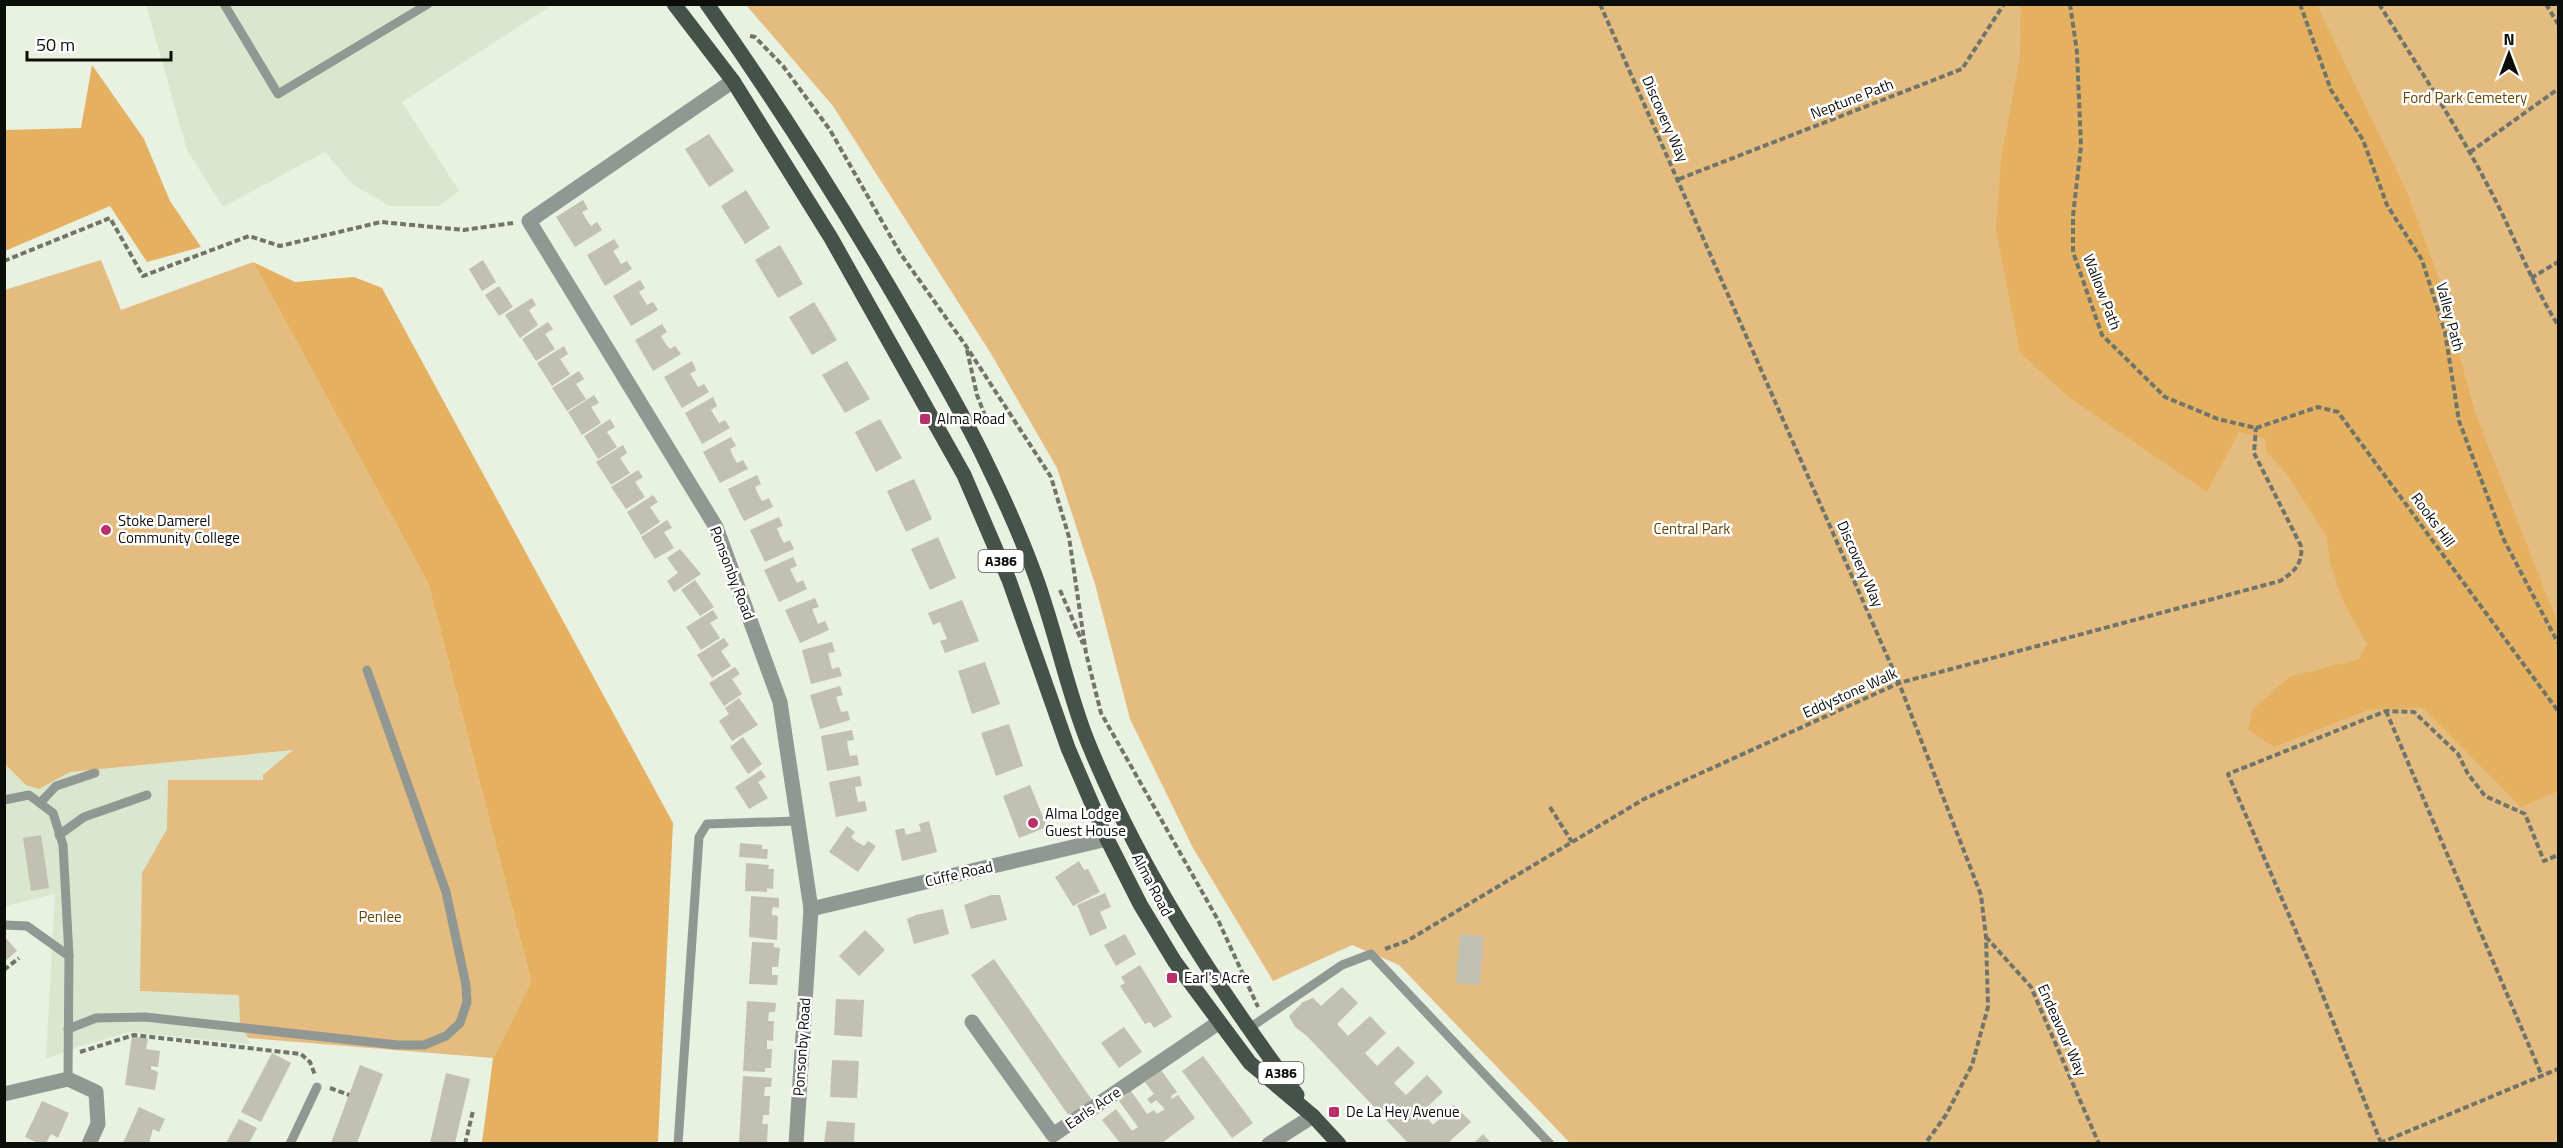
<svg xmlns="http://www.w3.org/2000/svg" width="2563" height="1148" font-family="'Titillium Web',sans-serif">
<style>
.built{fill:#dbe6cf}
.green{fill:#e5bc7f}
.forest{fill:#e5b161}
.building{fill:#c2c0b0}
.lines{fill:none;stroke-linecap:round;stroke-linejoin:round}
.path{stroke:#70756b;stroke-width:4;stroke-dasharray:6 3;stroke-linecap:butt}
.lane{stroke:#919792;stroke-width:9}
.street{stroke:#919792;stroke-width:15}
.primary{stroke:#465149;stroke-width:15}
.poi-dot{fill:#ba2f68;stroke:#fff;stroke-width:2}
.labels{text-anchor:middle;stroke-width:5;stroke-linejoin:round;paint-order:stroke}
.shield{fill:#fff;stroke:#545652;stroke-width:1.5}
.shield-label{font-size:14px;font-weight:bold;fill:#0b0d08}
.park-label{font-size:15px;fill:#674502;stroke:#fff}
.street-label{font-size:15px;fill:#0b0d08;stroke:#fff}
.poi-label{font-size:15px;fill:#0b0d08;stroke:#fff;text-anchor:start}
</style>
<rect width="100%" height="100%" fill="#e9f1e1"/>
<!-- built -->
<g class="built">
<path d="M146 5H552L402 102 459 191 439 206H390L352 184 325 152 223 207 187 150Z"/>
<path d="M101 260 294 750 264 860 238 904 240 1023 250 1044 130 1032 81 1046 46 1059 55 894 5 906 4 290Z"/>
</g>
<!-- green -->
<g class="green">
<path d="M746 5H2558V1143H1570L1399 965 1352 945 1273 981 1193 848 1130 719 1095 584 1057 468 990 352 833 106Z"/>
<path d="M101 260 121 310 253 262 428 583 531 981 493 1058 248 1038 240 1024 239 995 140 991 142 873 167 829 168 780H263V775L293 750 70 772 39 789 26 785 5 764V290Z"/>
</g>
<!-- forest -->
<g class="forest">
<path d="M2021 5H2317L2409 197 2438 276 2475 412 2558 624V791L2521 807 2423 708 2371 709 2274 747 2248 730 2253 709 2289 677 2359 659 2367 644 2344 604 2330 563 2327 537 2286 473 2267 453 2265 438 2239 432 2207 492 2070 398 2020 353 1996 230 2001 159 2020 57Z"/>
<path d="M92 65 144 139 170 201 201 247 147 262 110 206 5 251V130L81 128Z"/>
<path d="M253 262 295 282 354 277 382 288 673 823 658 1143H482L493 1058 531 981 428 583Z"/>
</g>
<!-- building -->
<g class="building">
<path d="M709 134 734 171 709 187 685 149Z"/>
<path d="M746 190 770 228 745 244 721 206Z"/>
<path d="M583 200 588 209 582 212 586 219 591 226 597 222 602 230 575 247 556 217Z"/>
<path d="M614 239 619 247 613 251 617 257 621 264 627 261 632 269 605 286 587 255Z"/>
<path d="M780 245 803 284 778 298 755 260Z"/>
<path d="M483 260 496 282 482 291 469 269Z"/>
<path d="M640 280 645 288 639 292 647 305 653 302 658 310 631 326 613 296Z"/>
<path d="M499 286 513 307 499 316 485 295Z"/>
<path d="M532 298 536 305 529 310 538 325 520 338 505 315Z"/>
<path d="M814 302 837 340 812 355 789 317Z"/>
<path d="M548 322 553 329 545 334 555 349 536 361 522 339Z"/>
<path d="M662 324 667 332 661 336 665 343 670 349 675 346 681 354 653 371 635 340Z"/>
<path d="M564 346 568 354 560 359 570 374 552 386 537 363Z"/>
<path d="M692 361 696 370 690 374 694 380 698 387 704 384 709 392 682 408 664 377Z"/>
<path d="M847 361 870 399 845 413 822 375Z"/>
<path d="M579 371 584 379 576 384 586 399 567 411 552 388Z"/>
<path d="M594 395 599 403 591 407 601 423 582 435 568 412Z"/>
<path d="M713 397 717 406 711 410 719 423 725 420 730 428 702 444 685 413Z"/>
<path d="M610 419 615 427 607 432 617 447 598 459 584 436Z"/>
<path d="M880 419 902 458 876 472 855 432Z"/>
<path d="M731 437 736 446 730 449 733 456 737 463 743 460 748 469 720 483 703 452Z"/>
<path d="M623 445 627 453 620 458 630 473 611 485 596 462Z"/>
<path d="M638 470 643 477 635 482 645 497 626 509 611 487Z"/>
<path d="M757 475 761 484 755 487 758 494 762 501 769 498 773 507 744 521 728 489Z"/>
<path d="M914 479 932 519 906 532 887 491Z"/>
<path d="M653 495 658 502 650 507 660 522 641 535 627 512Z"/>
<path d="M779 517 783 526 777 528 780 536 784 543 790 540 794 549 765 562 750 530Z"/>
<path d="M667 520 672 528 664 532 674 548 655 559 641 537Z"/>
<path d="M938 537 956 578 930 590 911 549Z"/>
<path d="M680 549 701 574 674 592 667 581 678 573 667 558Z"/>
<path d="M793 557 797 566 790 569 797 583 803 580 807 589 779 602 764 570Z"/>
<path d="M695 580 714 607 700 616 681 590Z"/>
<path d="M815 598 819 607 812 609 818 624 825 621 829 630 800 643 785 610Z"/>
<path d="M962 600 979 641 945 653 940 641 947 639 940 622 933 625 928 613Z"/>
<path d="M713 610 718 618 710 623 720 638 701 650 686 627Z"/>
<path d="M724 638 729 645 721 651 731 666 712 678 697 655Z"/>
<path d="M832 642 835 652 828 653 832 669 839 667 842 676 811 684 802 650Z"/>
<path d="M985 662 1000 704 972 714 958 671Z"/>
<path d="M735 667 740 674 732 679 742 694 724 706 709 683Z"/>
<path d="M840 686 843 695 836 697 841 712 848 711 850 720 820 729 810 695Z"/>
<path d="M739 698 758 725 732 741 719 721 729 714 725 708Z"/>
<path d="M1009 724 1023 766 996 776 981 733Z"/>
<path d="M852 730 854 740 847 741 848 748 850 756 857 755 859 765 827 771 821 736Z"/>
<path d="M743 737 762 764 748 774 730 747Z"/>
<path d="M761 770 766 777 758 782 768 798 749 809 735 787Z"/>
<path d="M860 776 862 786 855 787 858 802 865 801 867 811 836 817 829 782Z"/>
<path d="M1030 785 1047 827 1019 838 1003 796Z"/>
<path d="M929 821 937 852 902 861 895 830 904 828 906 835 913 833 921 831 919 824Z"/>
<path d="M847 826 855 832 851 837 857 842 864 846 868 841 876 846 858 872 829 852Z"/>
<path d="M41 835 49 888 31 891 23 838Z"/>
<path d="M740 843 762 845V849H768L767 859 739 857Z"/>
<path d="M1079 861 1084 870 1088 869 1100 892 1073 906 1055 877Z"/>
<path d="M746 863 769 865 768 869H774L773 889 767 888V892L745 891Z"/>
<path d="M1105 893 1111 907 1100 912 1107 928 1090 936 1077 905Z"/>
<path d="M991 895H1000L1007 920 971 929 964 905Z"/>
<path d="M751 896 779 898V908L773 907 772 911V915L778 916 777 940 749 937Z"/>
<path d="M943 909 949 934 914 944 907 919 916 915Z"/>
<path d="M865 930 885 950 859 976 839 956Z"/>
<path d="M1125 934 1136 954 1116 966 1104 945Z"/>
<path d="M1460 934 1484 936 1480 985 1456 983Z"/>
<path d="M4 936 17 951 4 962Z"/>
<path d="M752 942 774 943V947L780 948 778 967H772V975H778L777 985 749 984Z"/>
<path d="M994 959 1092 1100 1069 1116 971 975Z"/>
<path d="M1140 965 1172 1017 1154 1028 1150 1022 1145 1024 1120 986 1125 983 1121 977Z"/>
<path d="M1342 987 1358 1003 1337 1024 1348 1036 1370 1016 1386 1033 1365 1053 1377 1066 1398 1046 1415 1063 1394 1083 1406 1095 1427 1075 1443 1092 1422 1112 1433 1125 1454 1105 1471 1122 1450 1141 1452 1143H1408L1307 1036 1295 1027 1289 1016 1303 1002 1313 998 1321 1006Z"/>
<path d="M836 999 864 1000 862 1037 834 1035Z"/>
<path d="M747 1001 776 1003 775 1012H769L768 1021H774L773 1041 767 1040V1049H772L771 1068H765V1072L743 1071Z"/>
<path d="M1124 1027 1142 1052 1119 1068 1101 1043Z"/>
<path d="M132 1036 148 1039 146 1049 160 1051 158 1067 151 1066V1069L158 1072 155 1090 125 1085Z"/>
<path d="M272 1053 291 1063 261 1122 241 1112Z"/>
<path d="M1203 1056 1253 1123 1232 1138 1182 1071Z"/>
<path d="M832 1060 859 1061 857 1098 830 1097Z"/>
<path d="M360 1065 383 1074 357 1143H331Z"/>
<path d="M1161 1070 1177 1092 1171 1096 1172 1099 1178 1095 1195 1118 1162 1143H1120L1102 1120 1116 1109 1132 1131 1138 1127 1119 1101 1131 1091 1147 1114 1154 1110 1157 1114 1165 1109 1156 1100 1151 1104 1147 1099 1154 1094 1145 1082Z"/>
<path d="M446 1073 470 1079 455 1143H430Z"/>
<path d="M743 1076 772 1078 771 1087H765L764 1096H770L769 1115H763V1119L762 1124H768L767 1143H739Z"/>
<path d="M42 1101 69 1113 58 1138 51 1134 46 1143H38L25 1137Z"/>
<path d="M139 1107 165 1119 159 1132 153 1129 149 1143H123Z"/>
<path d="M239 1119 257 1128 249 1143H226Z"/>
<path d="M827 1121 855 1123 854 1143H824Z"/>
<path d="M1483 1134 1491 1143H1474Z"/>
</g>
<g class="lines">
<!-- path -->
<g class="path">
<path d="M1600 4 1899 683 1981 895 1986 937 1988 1007 1972 1065 1946 1115 1925 1144"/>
<path d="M2070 4 2077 52 2081 146 2073 216V252L2102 335 2165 397 2218 419 2256 428"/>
<path d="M2300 4 2331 90 2363 140 2387 205 2422 260 2445 332 2459 421 2504 540 2558 643"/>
<path d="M2379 4C2417 65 2455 123 2488 186 2513 232 2530 281 2558 325"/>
<path d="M2546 4 2558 24"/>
<path d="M750 36 755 37 783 66 830 130 900 253 966 346 1051 477 1069 537 1086 653 1101 713 1218 920 1258 1007"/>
<path d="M2470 152 2558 89"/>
<path d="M1679 179 1962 69 2004 4"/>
<path d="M4 261 110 218 143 276 249 236 280 246 381 222 464 230 513 223"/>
<path d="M2531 278 2558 262"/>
<path d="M967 350 977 395 989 426"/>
<path d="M2256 428 2318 407 2338 412 2558 711"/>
<path d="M1060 590 1083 644"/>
<path d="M2386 711 2542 1076"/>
<path d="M1550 807 1572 842"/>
<path d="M1986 937 2031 987 2099 1144"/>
<path d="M1385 949 1407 941 1644 799 1899 683 2280 581C2294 572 2303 564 2301 546L2254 453 2256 428"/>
<path d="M4 970 19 958"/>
<path d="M80 1052 134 1035 301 1054 310 1062 315 1075"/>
<path d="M330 1088 349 1095"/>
<path d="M2380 1143 2558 1069"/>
<path d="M2381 1143 2314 973 2228 774 2386 711 2414 712 2458 754 2468 774 2485 796 2525 814 2544 861 2558 855"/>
<path d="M465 1144 473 1111"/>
</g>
<!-- lane -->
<g class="lane">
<path d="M224 4 278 94 428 4"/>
<path d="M4 800 29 795 53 813 63 845 69 956 68 1079"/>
<path d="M40 803 56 786 95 773"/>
<path d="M59 835 84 817 147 795"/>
<path d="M4 925 27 926 69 956"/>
<path d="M68 1029 96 1018 145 1017 397 1045H424L446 1036 460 1023 467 1002 466 985 446 892 367 670"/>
<path d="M1248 1029 1342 965 1371 954 1550 1144"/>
<path d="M290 1144 317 1087"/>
<path d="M678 1144 699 837 707 824 797 821"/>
</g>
<!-- street -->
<g class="street">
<path d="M733 81 529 221 716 527 780 702 811 909 796 1144"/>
<path d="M811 909 1107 839"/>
<path d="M972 1022 1053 1135 1218 1023"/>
<path d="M4 1094 68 1079 96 1092 98 1124 89 1144"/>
<path d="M1269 1144 1313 1116"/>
</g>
<!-- primary -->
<g class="primary">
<path d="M674 4 733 81 831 238 964 475 1009 580 1068 748 1107 839 1140 904 1175 962 1250 1063 1313 1116 1339 1144"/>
<path d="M707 4C780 107 846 212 909 321 936 368 964 415 987 464 1003 497 1019 532 1032 567 1054 623 1065 684 1087 740 1139 869 1214 983 1297 1095"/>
</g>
</g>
<!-- markers -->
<g class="poi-dot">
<rect x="919" y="413" width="12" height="12" rx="3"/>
<circle cx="106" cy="530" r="6"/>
<circle cx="1033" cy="823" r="6"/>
<rect x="1166" y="972" width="12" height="12" rx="3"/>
<rect x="1328" y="1106" width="12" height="12" rx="3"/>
</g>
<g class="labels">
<!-- shield labels -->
<g class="shield">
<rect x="978.5" y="550" width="45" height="22" rx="4.5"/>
<rect x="1258.5" y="1062" width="45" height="22" rx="4.5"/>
</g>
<g class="shield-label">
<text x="1001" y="566">A386</text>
<text x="1281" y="1078">A386</text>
</g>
<!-- park labels -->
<g class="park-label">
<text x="2465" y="103">Ford Park Cemetery</text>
<text x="1692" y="534">Central Park</text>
<text x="380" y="922">Penlee</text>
</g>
<!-- street labels -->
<g class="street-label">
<text transform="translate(1852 99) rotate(-21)" y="5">Neptune Path</text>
<text transform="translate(1665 119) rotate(66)" y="5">Discovery Way</text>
<text transform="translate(2102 292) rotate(69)" y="5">Wallow Path</text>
<text transform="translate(2450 317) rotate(75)" y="5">Valley Path</text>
<text transform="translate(2433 520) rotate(54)" y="5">Rooks Hill</text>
<text transform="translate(1860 564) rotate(66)" y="5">Discovery Way</text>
<text transform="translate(732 573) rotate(69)" y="5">Ponsonby Road</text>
<text transform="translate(1850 693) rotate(-24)" y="5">Eddystone Walk</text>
<text transform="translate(959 874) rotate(-13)" y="5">Cuffe Road</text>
<text transform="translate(1152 885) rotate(62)" y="5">Alma Road</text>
<text transform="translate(2062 1030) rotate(66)" y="5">Endeavour Way</text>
<text transform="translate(802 1047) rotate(-86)" y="5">Ponsonby Road</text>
<text transform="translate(1093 1108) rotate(-34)" y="5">Earls Acre</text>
</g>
<!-- poi labels -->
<g class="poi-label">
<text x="937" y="424">Alma Road</text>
<text x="118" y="526">Stoke Damerel<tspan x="118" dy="17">Community College</tspan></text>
<text x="1045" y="819">Alma Lodge<tspan x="1045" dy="17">Guest House</tspan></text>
<text x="1184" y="983">Earl's Acre</text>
<text x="1346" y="1117">De La Hey Avenue</text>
</g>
</g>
<!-- border -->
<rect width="2563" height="1148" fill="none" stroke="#0b0d08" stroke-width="12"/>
<!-- north arrow -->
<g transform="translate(2509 54)" stroke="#ffffff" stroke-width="4.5" paint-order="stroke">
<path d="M0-4.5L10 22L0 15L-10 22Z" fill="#0b0d08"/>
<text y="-9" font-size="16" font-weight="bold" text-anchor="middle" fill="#0b0d08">N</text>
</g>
<!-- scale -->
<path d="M27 51v9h144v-9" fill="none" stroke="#0b0d08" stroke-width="3"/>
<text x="36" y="51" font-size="18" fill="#0b0d08" stroke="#ffffff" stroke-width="4.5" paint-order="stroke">50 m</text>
</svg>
